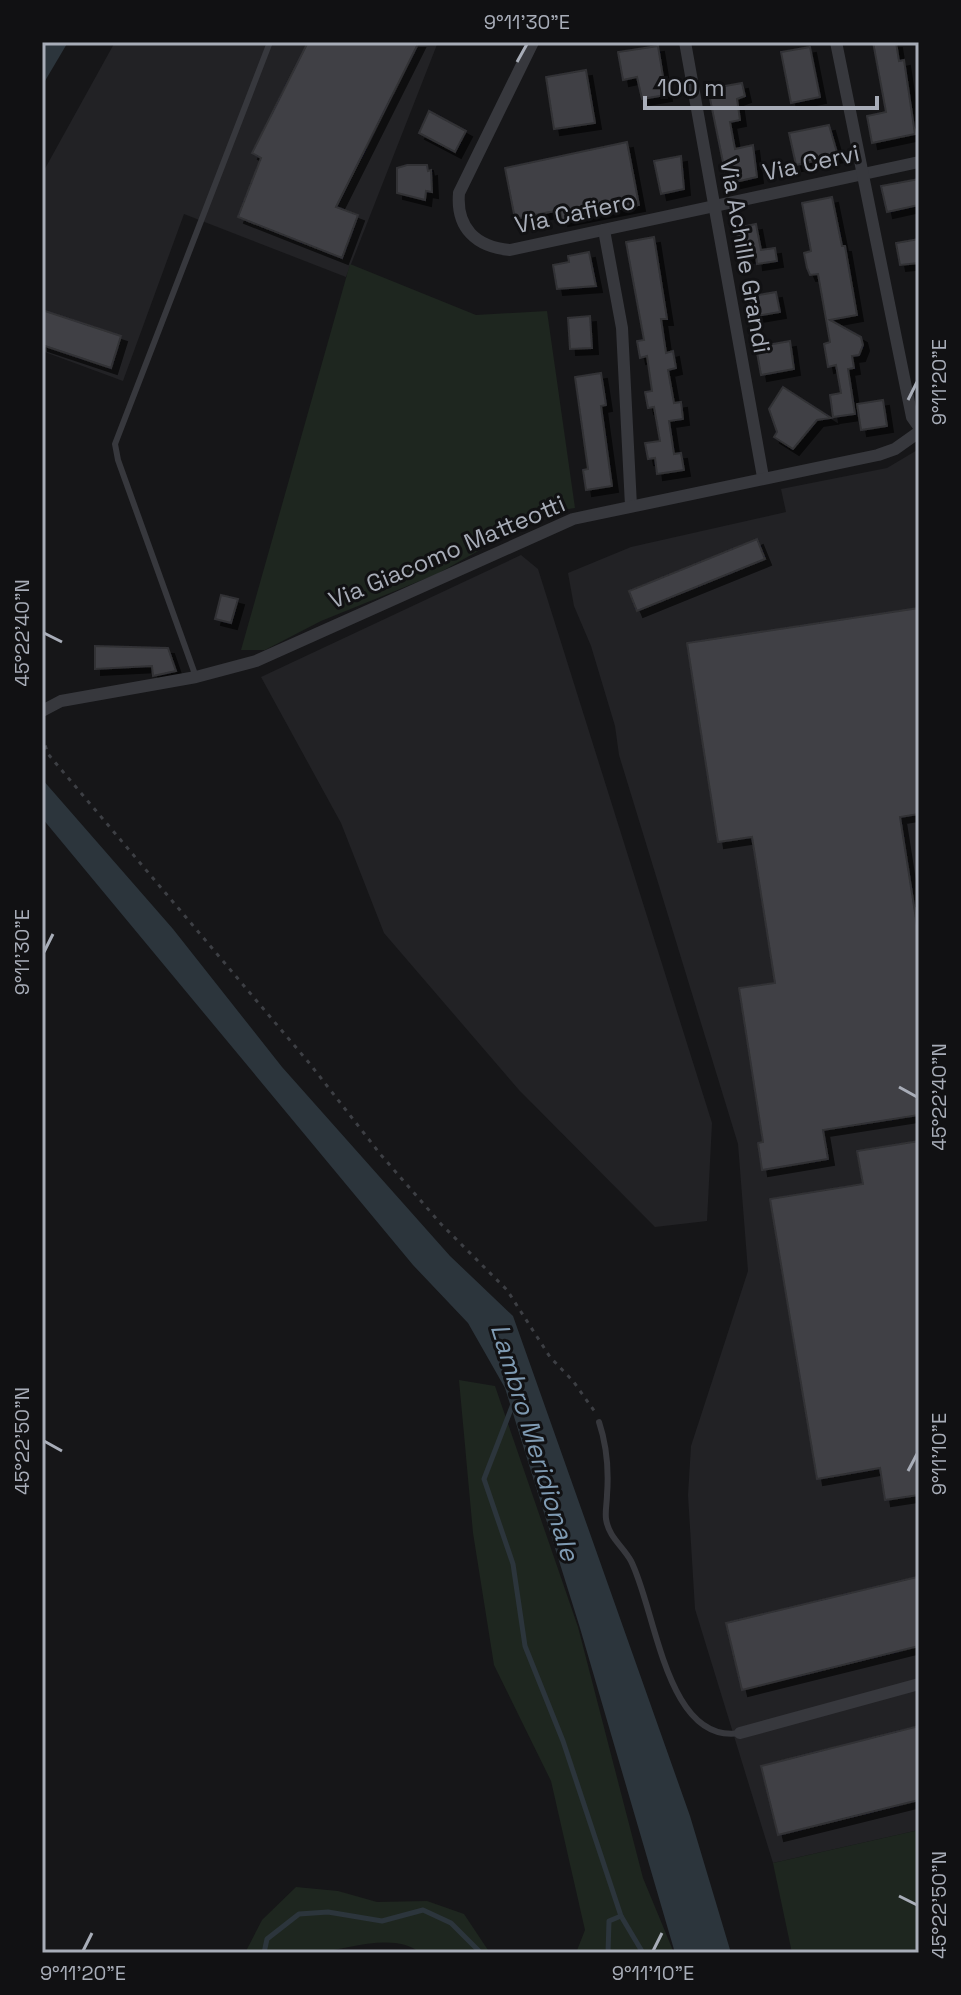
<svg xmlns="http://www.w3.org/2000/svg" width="961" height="1995" font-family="'Space Grotesk',sans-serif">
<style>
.built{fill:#222225}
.green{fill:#1e261f}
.water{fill:#2c353c}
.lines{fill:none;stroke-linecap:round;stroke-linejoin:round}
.stream{stroke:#2c353c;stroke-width:5}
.building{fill:#404145;stroke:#303034;stroke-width:2;filter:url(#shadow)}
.path{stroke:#3d3f44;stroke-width:3;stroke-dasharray:4 6;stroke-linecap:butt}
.lane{stroke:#37383d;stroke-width:6}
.street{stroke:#37383d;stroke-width:12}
.ticks{fill:none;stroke:#a8adb8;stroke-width:3}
.labels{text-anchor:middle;stroke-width:6;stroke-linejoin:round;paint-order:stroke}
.street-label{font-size:24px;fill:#a8adb8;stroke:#111113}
.water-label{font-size:26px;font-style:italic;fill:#7f9bb3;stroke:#111113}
.neatline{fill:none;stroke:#a8adb8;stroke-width:3}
.ticks-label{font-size:20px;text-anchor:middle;fill:#a8adb8}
</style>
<defs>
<filter id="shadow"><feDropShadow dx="6" dy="6" stdDeviation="0" flood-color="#0009"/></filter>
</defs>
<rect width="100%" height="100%" fill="#161618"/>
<!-- built -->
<g class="built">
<path d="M115 42H438L346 277 184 214 123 381 42 351V174Z"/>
<path d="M919 449V1830L773 1863 695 1609 688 1495 691 1446 748 1271 738 1144 619 755 615 726 591 646 574 606 568 573 631 547 786 512 781 489 887 468Z"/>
<path d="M521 555 538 569 712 1123 707 1221 655 1227 519 1090 384 933 341 823 261 677Z"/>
</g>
<!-- green -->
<g class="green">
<path d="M350 264 476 315 547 311 575 508 548 512 437 574 321 621 265 650H241Z"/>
<path d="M459 1380 495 1386 578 1627 643 1878 674 1953H576L585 1930 551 1781 494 1665 473 1533Z"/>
<path d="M919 1830V1953H792L773 1863Z"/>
<path d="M296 1887 338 1891 377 1902 427 1901 464 1914 490 1953H420C395 1931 345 1950 316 1953 293 1956 268 1953 245 1953L262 1920Z"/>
</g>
<!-- water -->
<g class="water">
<path d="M42 42H68L42 86Z"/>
<path d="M42 779 173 929 282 1067 450 1256 513 1316 690 1816 731 1953H675L580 1628 505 1388 468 1323 413 1265 42 818Z"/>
</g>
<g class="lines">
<!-- stream -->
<g class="stream">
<path d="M513 1404 484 1479 513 1564 525 1646 563 1741 621 1916 643 1953"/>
<path d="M264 1953 267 1939 299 1914 328 1912 382 1921 423 1910 451 1923 481 1953"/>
<path d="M608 1953 609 1921 621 1916"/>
</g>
</g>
<!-- building -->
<g class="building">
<path d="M308 42H419L336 207 358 215 342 258 238 217 261 158 252 153Z"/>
<path d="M873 42H896L899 61 904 60 915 134 872 143 867 116 886 112Z"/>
<path d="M658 46 666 95 642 99 637 77 623 80 618 52Z"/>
<path d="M810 47 820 97 791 103 781 52Z"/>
<path d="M586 70 595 123 554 129 546 77Z"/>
<path d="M742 83 745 96 737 99 740 120 730 122 735 149 753 145 757 177 731 183 729 171 725 172 708 89Z"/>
<path d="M429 111 466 131 455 152 419 133Z"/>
<path d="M829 125 838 156 796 165 789 133Z"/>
<path d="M627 142 639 205 562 220 560 210 515 219 505 168Z"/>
<path d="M681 156 684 189 661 194 654 161Z"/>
<path d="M407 165H427L428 171 431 170 432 192 426 191 425 200 397 193V168Z"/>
<path d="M919 179V205L887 212 881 186Z"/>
<path d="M832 197 842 246H845L857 315 830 320 861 337 863 345 859 355 852 356 854 368 848 369 855 414 833 417 830 395 841 393 836 365 828 367 824 344 830 342 818 274 810 275 807 268 804 253 811 251 802 203Z"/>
<path d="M756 224 761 250 775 248 777 261 757 264 756 255 742 258 736 228Z"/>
<path d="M654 237 667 319H661L666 353 673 351 676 368 668 370 674 403 681 402 683 419 669 421 674 454 681 453 684 470 657 474 655 458 648 459 645 443 660 441 654 407 648 408 645 392 652 391 647 356 640 358 637 341 644 340 626 242Z"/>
<path d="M919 239V263L900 265 896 243Z"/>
<path d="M589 252 596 286 557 289 553 265 569 262 568 256Z"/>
<path d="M776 292 780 312 750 317 747 297Z"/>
<path d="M42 310 121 336 111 368 42 345Z"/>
<path d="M590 316 592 348 570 349 568 318Z"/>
<path d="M790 341 794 369 761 375 756 347Z"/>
<path d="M601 373 606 405 601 406 612 486 586 490 583 470 588 469 575 377Z"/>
<path d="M783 387 831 418 817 420 793 449 774 437 777 432 769 409Z"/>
<path d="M883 400 887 426 861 430 857 404Z"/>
<path d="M757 539 765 559 637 611 629 591Z"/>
<path d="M221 595 238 599 231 623 215 619Z"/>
<path d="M919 608V814L900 817 919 938V1115L823 1130 828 1159 762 1170 758 1143 763 1142 739 988 775 983 752 837 718 842 687 643Z"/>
<path d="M95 646 168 648 176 671 153 676 152 666 95 669Z"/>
<path d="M919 1141V1495L885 1500 880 1468 817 1479 770 1199 863 1184 857 1151Z"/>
<path d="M917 1577 919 1646 742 1690 726 1623Z"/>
<path d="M919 1726V1800L778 1835 761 1766Z"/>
</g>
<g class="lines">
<!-- path -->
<path class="path" d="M42 736 48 754 310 1064 381 1155 441 1224 507 1290 550 1357 573 1381 595 1412"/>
<!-- lane -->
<g class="lane">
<path d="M196 677 118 460 115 444 270 42"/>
<path d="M599 1422C607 1446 609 1469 607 1495 607 1502 605 1511 606 1519 609 1538 623 1546 631 1561 656 1610 666 1745 740 1733"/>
</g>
<!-- street -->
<g class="street">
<path d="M533 42 459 193C456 228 476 247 510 250L919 162"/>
<path d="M685 42 763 477"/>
<path d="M836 42 912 417 919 427"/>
<path d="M604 230 622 328 631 506"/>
<path d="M42 711 61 701 196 677 256 661 573 519 878 455 895 449 919 432"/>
<path d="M740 1733 919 1684"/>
</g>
</g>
<!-- ticks -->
<path class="ticks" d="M517 62 527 44M908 400 917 382M44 633 62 642M44 952 53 934M899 1087 917 1097M44 1441 62 1451M908 1471 917 1454M899 1896 917 1905M83 1951 92 1933M653 1951 662 1933"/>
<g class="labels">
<!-- street labels -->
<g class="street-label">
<text transform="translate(811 163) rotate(-12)" y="8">Via Cervi</text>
<text transform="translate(575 213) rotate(-12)" y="8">Via Cafiero</text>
<text transform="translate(745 256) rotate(80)" y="8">Via Achille Grandi</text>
<text transform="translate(447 552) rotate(-23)" y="8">Via Giacomo Matteotti</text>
</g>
<!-- water labels -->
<g class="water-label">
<text transform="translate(535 1442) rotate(73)" y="9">Lambro Meridionale</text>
</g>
</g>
<!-- border -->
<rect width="961" height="1995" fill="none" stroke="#111113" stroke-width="88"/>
<!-- scale -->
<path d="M645 96v12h232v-12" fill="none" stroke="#a8adb8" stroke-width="4"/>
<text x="657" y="96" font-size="24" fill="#a8adb8" stroke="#111113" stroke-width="6" paint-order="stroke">100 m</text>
<rect x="44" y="44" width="873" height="1907" class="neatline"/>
<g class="ticks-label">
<text x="527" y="29">9°11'30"E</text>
<text transform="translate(939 382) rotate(-90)" y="7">9°11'20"E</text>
<text transform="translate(22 633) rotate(-90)" y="7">45°22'40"N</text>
<text transform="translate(22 952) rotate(-90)" y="7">9°11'30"E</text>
<text transform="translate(939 1097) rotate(-90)" y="7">45°22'40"N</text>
<text transform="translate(22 1441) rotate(-90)" y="7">45°22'50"N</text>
<text transform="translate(939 1454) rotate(-90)" y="7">9°11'10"E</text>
<text transform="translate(939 1905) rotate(-90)" y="7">45°22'50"N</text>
<text x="83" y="1980">9°11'20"E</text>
<text x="653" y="1980">9°11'10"E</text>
</g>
</svg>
